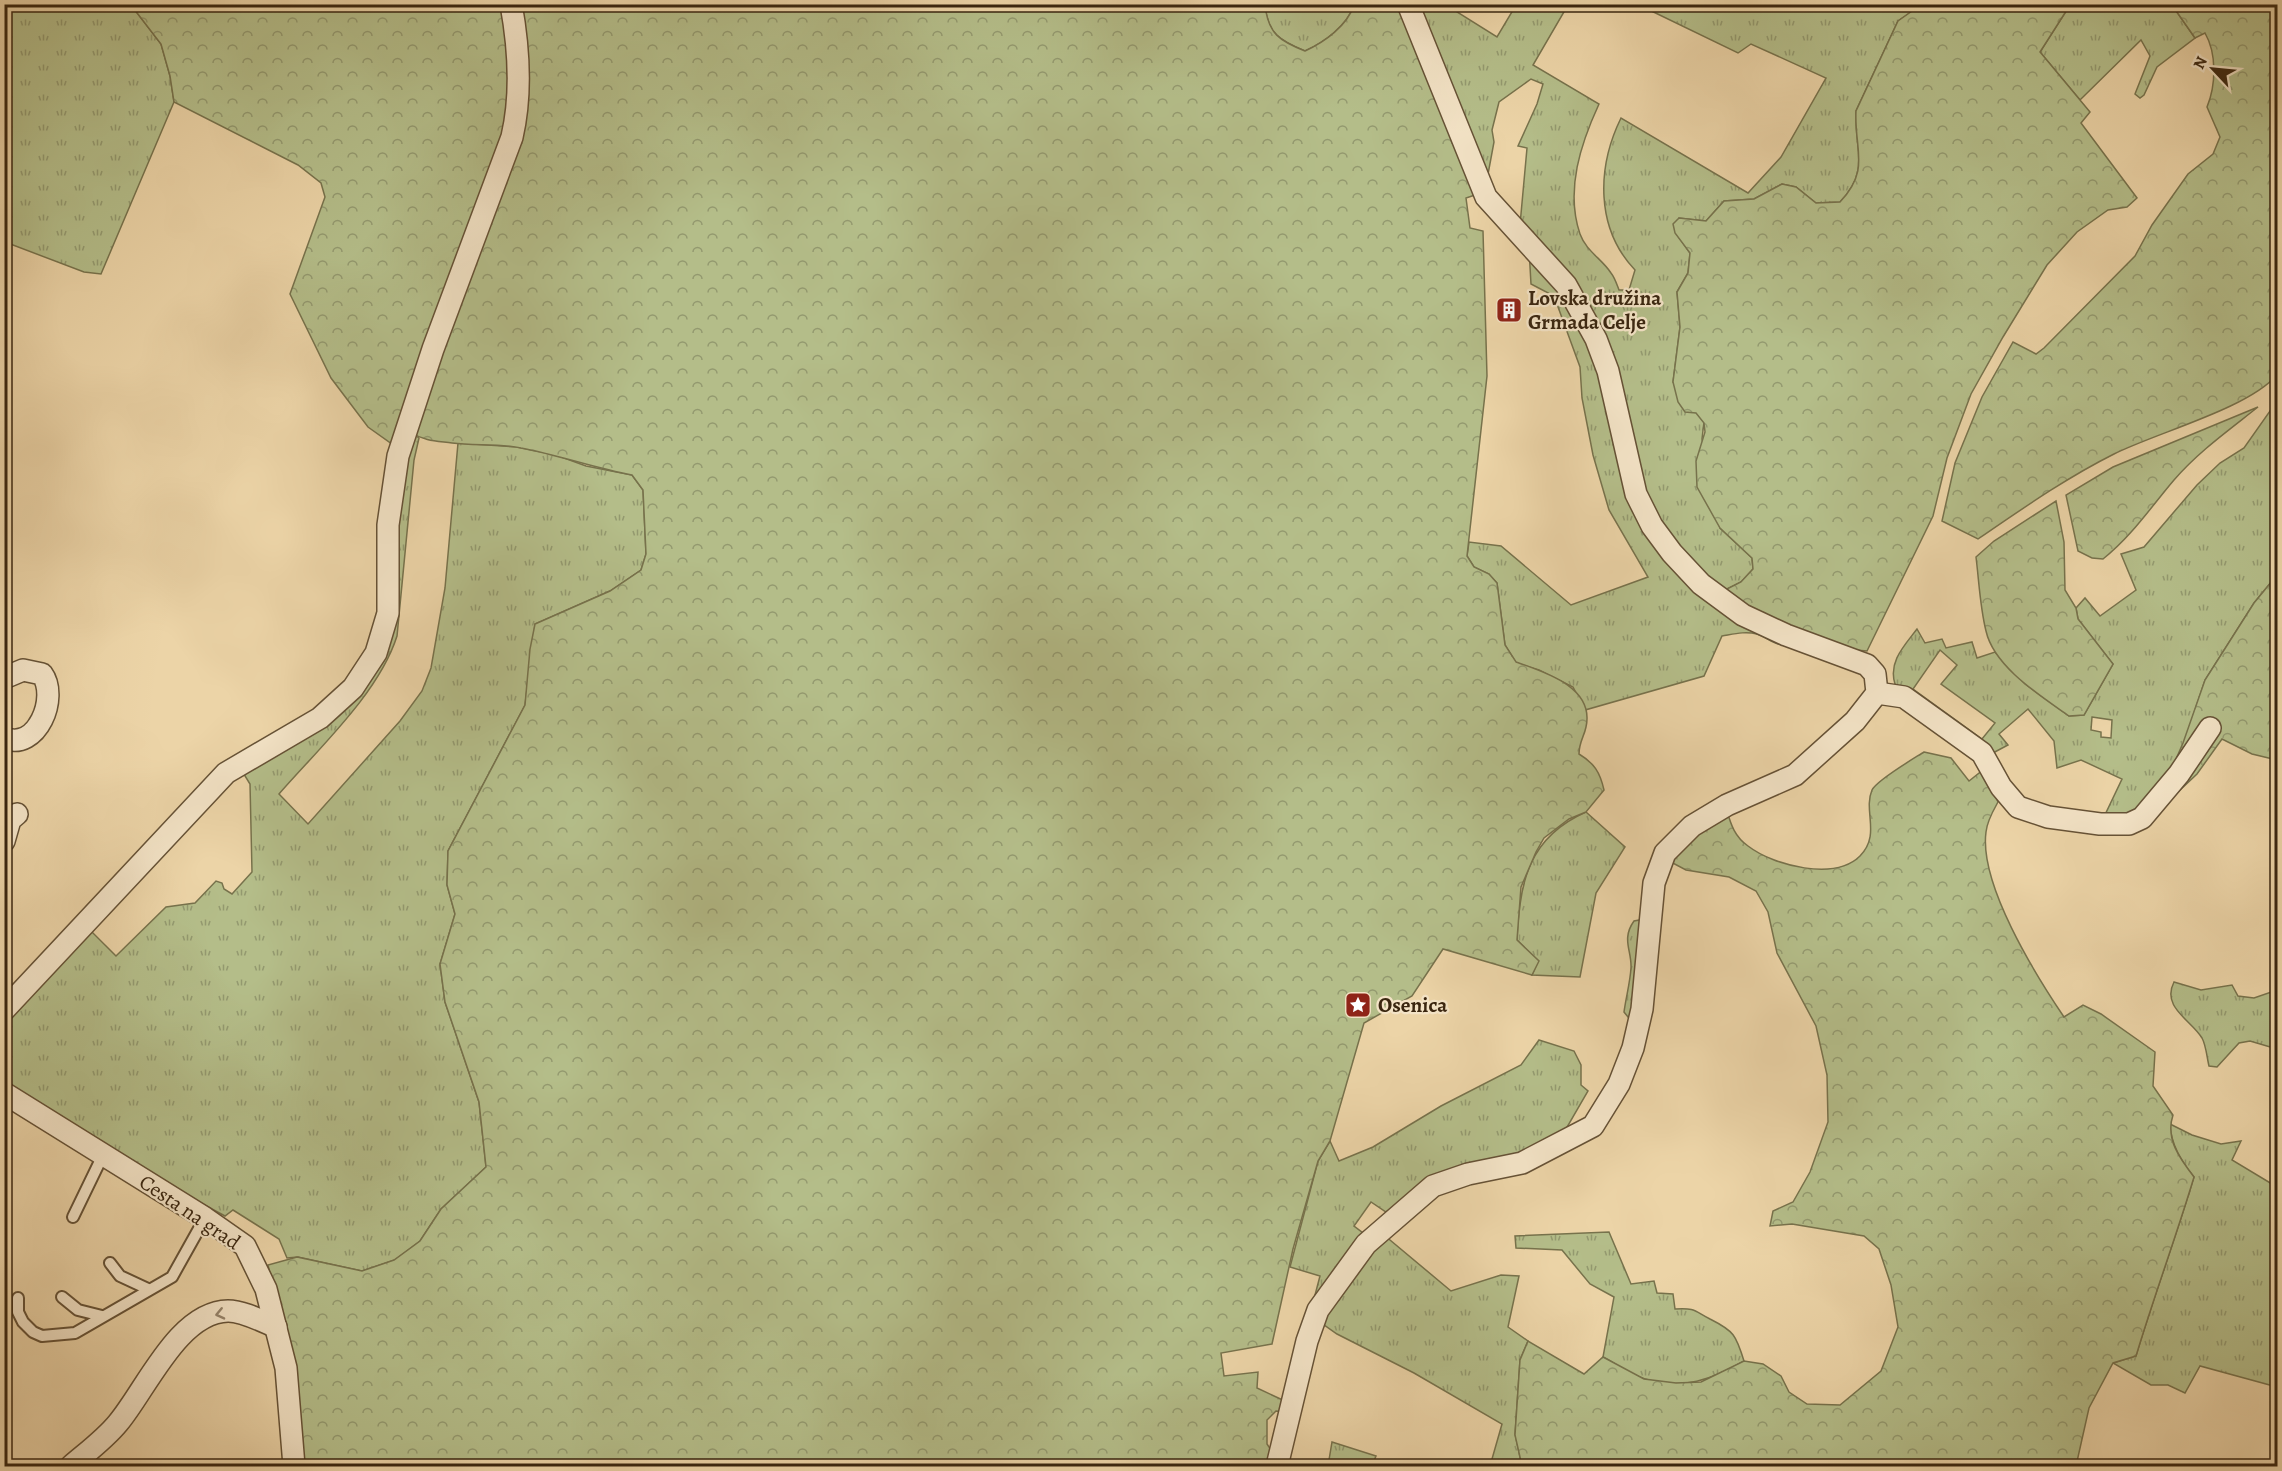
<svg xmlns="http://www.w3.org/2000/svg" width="2282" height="1471" font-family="Alegreya,serif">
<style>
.grass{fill:url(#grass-tufts);stroke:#77724c;stroke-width:1.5;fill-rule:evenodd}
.forest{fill:url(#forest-crowns);stroke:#77724c;stroke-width:1.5}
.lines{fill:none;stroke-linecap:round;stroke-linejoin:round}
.lane-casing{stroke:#665236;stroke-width:14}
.street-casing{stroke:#665236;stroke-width:24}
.lane{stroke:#f3e3c6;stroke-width:10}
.street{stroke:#f3e3c6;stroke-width:21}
.oneway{stroke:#96846b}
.labels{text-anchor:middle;stroke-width:4.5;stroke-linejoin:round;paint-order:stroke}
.poi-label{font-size:21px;font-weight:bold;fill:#3a2610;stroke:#f3e3c6;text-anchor:start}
.street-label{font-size:21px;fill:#3a2610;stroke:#f3e3c6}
</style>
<defs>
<pattern id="grass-tufts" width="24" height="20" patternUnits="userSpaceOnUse" patternTransform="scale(1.5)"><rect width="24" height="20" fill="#b4bd89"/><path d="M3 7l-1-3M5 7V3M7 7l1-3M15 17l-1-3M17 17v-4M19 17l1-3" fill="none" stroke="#93996f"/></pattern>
<pattern id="forest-crowns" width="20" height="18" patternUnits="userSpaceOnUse" patternTransform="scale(1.5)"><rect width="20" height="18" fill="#b4bd89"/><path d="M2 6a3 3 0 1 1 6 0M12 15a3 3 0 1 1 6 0" fill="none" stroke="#93996f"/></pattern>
</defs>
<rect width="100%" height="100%" fill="#ecd4a7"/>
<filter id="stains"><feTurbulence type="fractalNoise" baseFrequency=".00333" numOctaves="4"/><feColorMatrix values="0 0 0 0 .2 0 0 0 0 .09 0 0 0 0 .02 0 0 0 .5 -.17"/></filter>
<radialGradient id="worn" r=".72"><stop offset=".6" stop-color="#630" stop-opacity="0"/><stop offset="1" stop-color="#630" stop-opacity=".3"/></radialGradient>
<!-- grass -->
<g class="grass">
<path d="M4 5H131L161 44 170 76 174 102 101 274 84 272 5 242Z"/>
<path d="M1265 5H1354C1347 26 1324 42 1305 51 1280 41 1268 34 1265 5Z"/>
<path d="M1414 5H1459L1457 12 1497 37 1516 5H1568L1533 65 1599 104C1581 143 1565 190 1580 234 1586 251 1602 259 1611 273 1615 278 1617 285 1619 290H1629L1635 270C1595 228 1597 167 1621 118L1748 193 1781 157 1826 78 1751 44 1738 53 1639 5H1922L1898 21 1856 111C1854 150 1871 169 1840 202L1816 203 1796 187 1782 184 1754 199 1724 201 1706 221 1679 218 1676 233 1690 253 1688 273 1677 292 1680 327 1673 382 1704 422 1702 439 1720 528 1752 558 1753 569 1741 582 1721 592 1704 578 1652 511 1633 458 1613 366 1520 225 1527 148 1518 146 1537 104 1543 84 1531 79 1499 102 1492 130 1494 142 1486 185Z"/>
<path d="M2070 5H2172L2195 38 2157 67 2144 95 2140 98 2135 94 2150 56 2141 40 2080 100 2040 52Z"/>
<path d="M1529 249 1592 340 1647 526 1784 645C1773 645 1767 637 1757 634 1745 631 1734 634 1722 636L1704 676 1585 710 1573 687 1539 670 1516 663 1505 645 1497 583 1489 574 1474 567 1467 556 1469 542 1501 546 1571 605 1648 577 1609 510 1593 455 1582 398 1580 367 1554 296 1531 284Z"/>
<path d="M2277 401V575L2254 603 2205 680 2163 806 2103 819 2122 779 2081 760 2057 768 2054 741 2028 709 1999 734 2008 745 1991 754 1895 684C1888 662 1904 646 1917 629L1925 643 1942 639 1946 648 1972 642 1977 658 1995 652 2025 684 2069 716 2084 715 2113 664 2078 619 2076 608 2085 598 2100 616 2136 590 2121 554 2144 547 2197 485 2220 463 2244 448ZM1940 650 1957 665 1941 684 1995 723 1982 739 1913 689ZM2092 717 2112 720 2111 738 2101 737V732L2091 730Z"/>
<path d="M412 433 419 438 414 460 397 636C379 693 319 748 279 794L308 824 400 721 422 691 431 668 445 588 458 443 517 447 556 455 586 466 632 475 643 490 646 554 641 570 610 591 535 624 525 705 448 851 447 885 455 914 440 964 445 1002 479 1102 486 1167 441 1209 420 1241 395 1260 362 1271 298 1257 287 1258 279 1239 233 1210 225 1216 171 1187 12 1087 5 1082 4 1024 90 930 116 956 166 907 195 903 216 881 222 883 224 889 232 894 252 872 250 784 242 771 362 687 393 543Z"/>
<path d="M1586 812 1625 847 1596 893 1580 977 1532 975 1538 961 1517 940C1519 882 1529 837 1586 812Z"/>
<path d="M1645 919 1632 1022 1624 1012C1626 997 1630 983 1631 968 1632 951 1621 939 1634 921Z"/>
<path d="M2174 982 2201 990 2232 985 2238 996 2254 998 2277 990V1049L2250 1041 2239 1043 2217 1067 2209 1066C2207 1058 2206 1045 2202 1038 2191 1020 2161 1007 2174 982Z"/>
<path d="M1539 1040 1574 1051 1581 1065V1085L1588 1091 1566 1129 1522 1157 1412 1192 1386 1212 1371 1202 1354 1226 1367 1236 1320 1299 1315 1295 1320 1276 1290 1267 1318 1161 1330 1141 1339 1161 1373 1147 1441 1106 1521 1065Z"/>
<path d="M2170 1124 2192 1135 2221 1144 2241 1141 2232 1160 2277 1187V1387L2200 1366 2185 1393 2168 1385H2151L2113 1363 2136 1356C2154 1296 2176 1237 2194 1177 2181 1160 2171 1145 2170 1124Z"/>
<path d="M1609 1232 1631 1284 1654 1281 1657 1293 1673 1294 1675 1309C1696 1308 1693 1310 1710 1319 1734 1331 1736 1335 1744 1361 1712 1380 1683 1390 1645 1379 1631 1375 1616 1364 1603 1357L1614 1297 1590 1284 1562 1250 1516 1248 1515 1236Z"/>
<path d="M1384 1235 1451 1291 1501 1275 1519 1276 1508 1327 1528 1341 1520 1360 1515 1434 1522 1466H1490L1502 1424 1414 1373 1337 1334 1320 1322Z"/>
<path d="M1332 1442 1376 1456 1372 1466H1328Z"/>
</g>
<!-- forest -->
<g class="forest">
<path d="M1922 4 2070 5 2040 52 2090 112 2081 123 2137 198 2127 207 2108 210 2077 232 2047 265 2003 337 1971 394 1947 458 1933 516 1867 651 1833 648 1785 629 1721 592 1741 582 1753 569 1752 558 1720 528 1697 487 1696 461 1705 432 1704 423 1696 413 1685 412 1678 402 1673 382 1680 327 1677 292 1688 273 1690 253 1675 233 1673 224 1679 218 1706 221 1724 201 1754 199 1782 184 1796 187 1816 203 1840 202C1871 169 1854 150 1856 111L1898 21Z"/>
<path d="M131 5H504L507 23 509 119 392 444 368 427 331 378 290 294 325 197 321 183 298 165 174 102 170 76 161 44Z"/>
<path d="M517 5H1265C1268 34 1280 41 1305 51 1325 42 1347 26 1354 5H1401L1475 195 1466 198 1470 228 1483 231 1487 376 1467 556 1474 567 1489 574 1497 583 1505 645 1516 662C1544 672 1595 687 1586 727 1584 737 1579 742 1579 754 1594 763 1600 772 1604 790L1586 812 1569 819 1544 838 1536 852 1521 887 1517 940 1539 961 1532 975 1443 949 1412 996 1364 1023 1330 1141 1318 1161 1293 1249 1272 1344 1221 1353 1224 1376 1258 1372 1257 1388 1287 1402 1285 1412 1276 1411 1267 1420V1444L1273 1453 1270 1466H302L294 1378 268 1265 297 1257 362 1271 394 1260 420 1241 441 1209 486 1167 479 1102 445 1002 440 964 455 914 447 885 448 851 525 705 530 649 535 624 610 591 641 570 646 554 643 490 632 475C594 468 559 455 521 448 498 443 475 446 452 443 438 441 424 441 412 433L518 142Z"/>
<path d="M2172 5H2277V375C2247 409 2158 432 2114 454 2066 478 2022 509 1978 539L1942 521 1955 463 1982 397 2013 342 2036 354 2044 348 2135 256 2152 225 2188 174 2213 154 2220 137 2207 107C2216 85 2217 54 2205 33L2195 38Z"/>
<path d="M2258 407C2229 430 2198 452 2174 480 2151 507 2131 537 2103 559L2092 558 2078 551 2066 495 2113 467Z"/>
<path d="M2056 501 2064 542 2065 590 2076 608 2078 619 2113 664 2084 715 2069 716C2041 696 1994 667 1986 631 1980 607 1979 581 1976 557L1994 541Z"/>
<path d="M2277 575V760L2252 754 2222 739 2197 774 2163 806V789L2183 743 2205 680 2254 603Z"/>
<path d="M1924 752 1951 758 1969 781 1983 770 1998 802C1993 811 1987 821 1986 832 1979 884 2035 974 2064 1017L2083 1005 2101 1014 2155 1052 2153 1086 2173 1115C2165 1139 2180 1159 2194 1177 2176 1237 2154 1296 2136 1356L2113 1363 2089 1408 2076 1466H1522L1515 1435 1520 1360 1528 1341 1584 1374 1603 1357 1644 1379 1676 1383 1701 1382 1744 1361 1763 1364 1781 1376 1789 1392 1807 1404 1840 1405 1881 1371 1898 1327 1891 1285 1879 1249 1864 1236 1792 1224 1770 1226 1773 1211 1793 1202 1810 1172 1828 1122 1827 1075 1816 1026 1777 953 1768 912 1756 891 1729 877 1686 870 1667 860 1679 845 1727 811C1731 825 1735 837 1748 846 1774 866 1835 881 1860 856 1881 835 1863 811 1872 790 1877 780 1913 759 1924 752Z"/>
</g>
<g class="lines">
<defs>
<g id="lane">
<path d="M73 1217 103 1155"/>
<path d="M110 1263 120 1276 148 1289"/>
<path d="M62 1297 78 1310 102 1316"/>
<path d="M18 1298V1312L23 1322 33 1332 42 1336 75 1333 172 1277 205 1218"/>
</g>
<g id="street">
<path d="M4 678 23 670 42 674C59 697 37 752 4 738"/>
<path d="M1877 693 1904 697 1982 753 2001 787 2018 807 2048 817 2100 824H2129L2142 818 2179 774 2210 728"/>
<path d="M4 841 10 820 17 814"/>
<path d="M4 1010 226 773 320 718 353 688 376 653 388 613V525L398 456 433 349 512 137C522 94 519 48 511 4"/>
<path d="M4 1093 205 1218 245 1246 266 1289 286 1368 294 1466"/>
<path d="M71 1466C86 1453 105 1439 118 1423 146 1390 178 1312 228 1311 243 1311 262 1321 276 1327"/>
<path d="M1277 1466 1307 1341 1318 1310 1366 1244 1433 1186 1468 1174 1522 1163 1593 1126 1619 1084 1633 1048 1642 1009 1654 883 1665 853 1692 826 1727 805 1795 775 1855 721 1877 693 1875 674 1867 665 1786 635 1743 615 1701 584 1672 553 1652 526 1636 494 1608 371 1596 339 1566 285 1486 197 1408 4"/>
</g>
</defs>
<!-- lane casing -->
<use href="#lane" class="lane-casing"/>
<!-- street casing -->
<use href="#street" class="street-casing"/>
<!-- lane -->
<use href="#lane" class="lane"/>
<!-- street -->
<use href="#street" class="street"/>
</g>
<!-- one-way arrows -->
<defs><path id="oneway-chevron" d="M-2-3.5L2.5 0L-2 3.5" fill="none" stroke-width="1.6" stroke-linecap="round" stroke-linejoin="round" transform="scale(1.5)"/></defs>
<use class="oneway" href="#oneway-chevron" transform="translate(220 1314) rotate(167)"/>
<!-- icons -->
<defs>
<symbol id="building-square" viewBox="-11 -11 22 22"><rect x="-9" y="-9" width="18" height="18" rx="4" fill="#8f2418" stroke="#f3e3c6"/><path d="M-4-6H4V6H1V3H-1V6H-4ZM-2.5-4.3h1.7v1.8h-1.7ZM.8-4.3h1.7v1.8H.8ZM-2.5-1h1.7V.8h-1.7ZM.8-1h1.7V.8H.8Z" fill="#fff"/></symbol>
<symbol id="sight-square" viewBox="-11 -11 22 22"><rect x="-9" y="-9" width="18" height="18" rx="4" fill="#8f2418" stroke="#f3e3c6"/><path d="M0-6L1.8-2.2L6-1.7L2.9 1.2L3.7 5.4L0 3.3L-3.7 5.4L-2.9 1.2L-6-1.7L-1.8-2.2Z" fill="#fff"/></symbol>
</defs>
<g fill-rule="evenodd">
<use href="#building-square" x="1494" y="295" width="30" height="30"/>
<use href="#sight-square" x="1343" y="990" width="30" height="30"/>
</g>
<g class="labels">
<!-- poi labels -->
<g class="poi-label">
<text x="1528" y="305">Lovska družina<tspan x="1528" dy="24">Grmada Celje</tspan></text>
<text x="1378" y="1012">Osenica</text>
</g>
<!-- street labels -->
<g class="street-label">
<text transform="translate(190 1212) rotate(34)" y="7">Cesta na grad</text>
</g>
</g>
<!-- margin -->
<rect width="2282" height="1471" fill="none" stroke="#ecd4a7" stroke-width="24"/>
<rect x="6" y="6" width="2270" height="1459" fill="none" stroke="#3a2610" stroke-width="3"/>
<rect x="12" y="12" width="2258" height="1447" fill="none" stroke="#3a2610" stroke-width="1.5"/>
<!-- north arrow -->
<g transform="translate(2213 69) rotate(296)" stroke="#f3e3c6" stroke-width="4.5" paint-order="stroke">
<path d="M0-4.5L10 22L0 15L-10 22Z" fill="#3a2610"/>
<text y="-9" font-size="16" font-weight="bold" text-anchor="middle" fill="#3a2610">N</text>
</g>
<rect width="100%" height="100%" filter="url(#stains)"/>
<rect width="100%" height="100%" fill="url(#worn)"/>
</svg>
